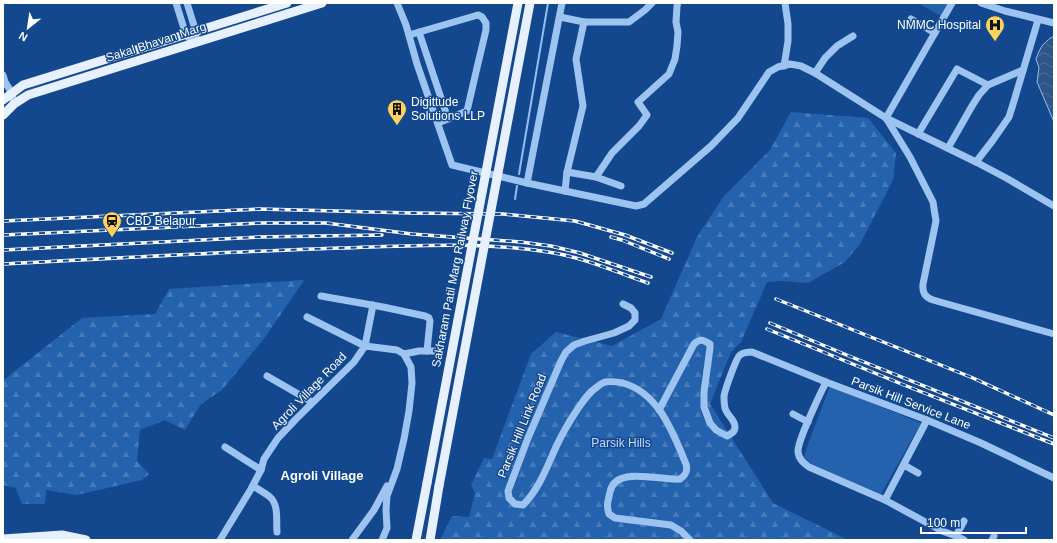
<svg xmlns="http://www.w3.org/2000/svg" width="1057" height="543" font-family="Helvetica,sans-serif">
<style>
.green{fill:#2562ad}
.forest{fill:url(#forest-firs)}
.water{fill:url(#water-waves);stroke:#8fbef4}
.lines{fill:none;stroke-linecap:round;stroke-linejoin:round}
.stream{stroke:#8fbef4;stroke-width:2}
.minor{stroke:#9dc3f1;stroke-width:7}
.major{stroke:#e7f0ff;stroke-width:9}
.rail-casing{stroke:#fff;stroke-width:3.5}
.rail{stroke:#13488e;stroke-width:2;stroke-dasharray:6;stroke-linecap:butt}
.major-bridge{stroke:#e7f0ff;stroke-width:9}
.labels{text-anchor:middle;stroke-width:3;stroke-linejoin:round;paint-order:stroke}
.poi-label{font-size:12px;fill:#fff;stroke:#13488e;text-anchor:start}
.street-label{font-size:12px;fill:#fff;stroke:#13488e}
.park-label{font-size:12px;fill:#c4ddfc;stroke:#13488e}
.neighbourhood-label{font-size:13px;font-weight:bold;fill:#fff;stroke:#13488e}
</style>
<defs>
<pattern id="forest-firs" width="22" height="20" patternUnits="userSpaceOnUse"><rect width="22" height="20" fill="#2562ad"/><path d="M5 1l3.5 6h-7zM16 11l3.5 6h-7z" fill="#467ab9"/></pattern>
<pattern id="water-waves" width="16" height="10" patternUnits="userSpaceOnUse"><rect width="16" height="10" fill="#2f5689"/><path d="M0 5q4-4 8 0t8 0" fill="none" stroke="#4e6f9b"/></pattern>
</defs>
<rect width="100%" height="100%" fill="#13488e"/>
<!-- green -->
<g class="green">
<path d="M918 3H949L941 16Z"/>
<path d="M830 386 921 423 881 494 813 465 804 457 807 447Z"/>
</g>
<!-- forest -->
<g class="forest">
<path d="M791 112 868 118 896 153 893 180 860 244 845 262 808 283 781 281 767 282 741 342 731 352 710 404 773 503 848 540H440L452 516 469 517 475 493 471 485 484 458 492 459 531 354 556 332 612 346 661 319 697 237 724 196 770 150Z"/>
<path d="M304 280 266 336 222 390 201 404 185 430 165 420 140 430 137 461 149 474 142 480 77 495 46 490 45 504H22L16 488 3 485V382L5 379 82 318 155 314 169 289Z"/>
</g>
<!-- water -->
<path class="water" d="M1052 37 1054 38V122L1037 82 1039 68 1036 59C1040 48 1042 44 1052 37Z"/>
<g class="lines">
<!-- stream -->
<g class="stream">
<path d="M519 174 548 3"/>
<path d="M515 199 517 186"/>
</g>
<!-- minor -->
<g class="minor">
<path d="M176 3 186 35 194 43"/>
<path d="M187 3 196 32V35"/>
<path d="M397 3 406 25 417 64 452 165 527 183 636 206 644 204 711 146 738 118 769 72 778 67 790 64 801 66 815 73 886 118 976 162 1008 179 1054 206"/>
<path d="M981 3 1005 11 1054 23"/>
<path d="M560 17 584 22H629L645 10 652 3"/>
<path d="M911 19 935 33"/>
<path d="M419 32 448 119"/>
<path d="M409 35 478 15 482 17 486 23V30L476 72 467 111 438 123"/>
<path d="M784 66 788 41V24L785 3"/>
<path d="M815 73 825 58 837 46 853 36"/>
<path d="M3 75 5 82 12 93 14 104"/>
<path d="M886 118 910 157 933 202 936 221 923 284C922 293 925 297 933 300L1054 334"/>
<path d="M886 118 952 3"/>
<path d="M918 134 957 69 988 85"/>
<path d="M948 148 972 106 979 95 988 85 1023 70"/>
<path d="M976 162 993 140 1009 117 1014 101 1038 20"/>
<path d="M567 172 596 177 612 153 639 126 647 115 638 102 669 74 675 59 677 46 678 32 676 22 677 6 678 3"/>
<path d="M596 177 621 186"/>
<path d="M527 183 562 3"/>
<path d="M565 191 567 172 583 106 576 59 584 22"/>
<path d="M321 296 383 307 425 316 429 318 430 321 427 351"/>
<path d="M623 304 631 308 635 313V320L629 326 614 333 585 341 574 345 566 352 561 361 528 438 508 491 509 498 515 504 523 505C539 489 547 467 556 447 562 434 569 422 577 410 583 401 588 393 597 387 599 385 602 383 605 382 610 381 617 382 623 383 659 393 673 433 686 464 688 471 686 475 680 479 661 481 615 465 610 492 608 501 606 505 609 514L615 518 671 525 681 531 690 540"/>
<path d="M307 317 365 346 373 305"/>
<path d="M267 376 312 402"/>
<path d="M826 382C820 394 797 442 798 452 799 460 804 463 809 467L885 500 942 531 956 536 964 540"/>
<path d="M659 410 694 344C700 338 703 340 710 344V348L704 392V407L710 423 716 430 727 436C731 434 735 432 735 427 735 419 727 416 725 408 724 404 724 400 724 396 725 390 736 358 740 355 744 352 748 352 752 352L826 382 927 420 981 443 1054 478"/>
<path d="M793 414 808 422"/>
<path d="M225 447 261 470"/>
<path d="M904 465 918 473"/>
<path d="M253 486C258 489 265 493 270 497 279 505 276 521 277 532"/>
<path d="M885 500 927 420"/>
<path d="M956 536 964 521"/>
<path d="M220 540 251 489 261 470 264 459 278 438 296 419 354 362 365 346 397 350 404 354 419 351H440"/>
<path d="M352 540 374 510 387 486"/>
<path d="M382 540 387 528 386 510 387 496 397 469 404 439 409 411 412 383 411 367 404 354"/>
<path d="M992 540 994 536"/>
</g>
<!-- major -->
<g class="major">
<path d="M3 100 23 85 287 3"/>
<path d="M3 115 14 104 28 95 322 3"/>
<path d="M3 539 62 535 86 540"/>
<path d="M416 540 427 483"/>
<path d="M430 540 439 486"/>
</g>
<defs>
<g id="rail">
<path d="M3 221 260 209 411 213 503 214 575 221 625 235 672 253"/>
<path d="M3 235 262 223H326L412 234 521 242 551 246 580 253 651 277"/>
<path d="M611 237 622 240 669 259"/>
<path d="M3 250 259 237 382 235"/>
<path d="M3 264C115 258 227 252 339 248 409 246 480 241 548 252 583 257 616 272 648 283"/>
<path d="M776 299 973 378 1054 415"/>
<path d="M770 323 849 356 1054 438"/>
<path d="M767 329 904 385 1054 444"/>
</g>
</defs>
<!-- rail casing -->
<use href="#rail" class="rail-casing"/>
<!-- rail -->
<use href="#rail" class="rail"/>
<!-- major-bridge -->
<g class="major-bridge">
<path d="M427 483 518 3"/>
<path d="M439 486 530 3"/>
</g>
</g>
<!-- icons -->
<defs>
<symbol id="hospital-pin" viewBox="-11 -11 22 30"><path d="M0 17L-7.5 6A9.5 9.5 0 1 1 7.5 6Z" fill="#ffd15d" stroke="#13488e"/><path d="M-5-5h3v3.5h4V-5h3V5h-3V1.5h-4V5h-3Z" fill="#111"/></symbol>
<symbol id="building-pin" viewBox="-11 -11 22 30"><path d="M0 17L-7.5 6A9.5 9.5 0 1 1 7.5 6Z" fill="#ffd15d" stroke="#13488e"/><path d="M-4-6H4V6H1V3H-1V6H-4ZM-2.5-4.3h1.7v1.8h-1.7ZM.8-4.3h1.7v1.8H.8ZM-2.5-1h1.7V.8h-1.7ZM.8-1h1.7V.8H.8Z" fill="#111"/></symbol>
<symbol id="station-pin" viewBox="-11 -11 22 30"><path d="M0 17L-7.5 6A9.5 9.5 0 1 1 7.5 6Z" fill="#ffd15d" stroke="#13488e"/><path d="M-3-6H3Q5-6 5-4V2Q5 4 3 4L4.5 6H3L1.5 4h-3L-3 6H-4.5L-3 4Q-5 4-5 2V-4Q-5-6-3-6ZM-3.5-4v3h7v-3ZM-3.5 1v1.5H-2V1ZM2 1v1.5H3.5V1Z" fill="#111"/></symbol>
</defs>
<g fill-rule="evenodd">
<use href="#hospital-pin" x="984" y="14" width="22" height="30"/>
<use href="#building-pin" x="386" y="98" width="22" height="30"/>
<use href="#station-pin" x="101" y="210" width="22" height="30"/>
</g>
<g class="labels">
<!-- poi labels -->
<g class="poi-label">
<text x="981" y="29" text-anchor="end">NMMC Hospital</text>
<text x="411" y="106">Digittude<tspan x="411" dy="14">Solutions LLP</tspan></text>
<text x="126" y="225">CBD Belapur</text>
</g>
<!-- street labels -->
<g class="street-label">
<text transform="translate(156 42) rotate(-18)" y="4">Sakal Bhavan Marg</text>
<text transform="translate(455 269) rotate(-79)" y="4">Sakharam Patil Marg Railway Flyover</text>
<text transform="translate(309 391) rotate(-46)" y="4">Agroli Village Road</text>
<text transform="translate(911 403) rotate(21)" y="4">Parsik Hill Service Lane</text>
<text transform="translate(522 426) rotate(-68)" y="4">Parsik Hill Link Road</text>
</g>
<!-- park labels -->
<g class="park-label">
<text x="621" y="447">Parsik Hills</text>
</g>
<!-- neighbourhood labels -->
<g class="neighbourhood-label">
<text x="322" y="480">Agroli Village</text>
</g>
</g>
<!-- border -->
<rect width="1057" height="543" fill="none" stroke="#ffffff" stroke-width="8"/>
<!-- north arrow -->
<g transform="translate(28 28) rotate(210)" stroke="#13488e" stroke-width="3" paint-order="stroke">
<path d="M0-3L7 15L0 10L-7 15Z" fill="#ffffff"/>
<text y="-6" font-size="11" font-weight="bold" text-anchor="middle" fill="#ffffff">N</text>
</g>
<!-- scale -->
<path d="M921 527v6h105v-6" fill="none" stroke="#ffffff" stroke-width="2"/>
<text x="927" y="527" font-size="12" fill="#ffffff" stroke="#13488e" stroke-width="3" paint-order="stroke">100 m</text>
</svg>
